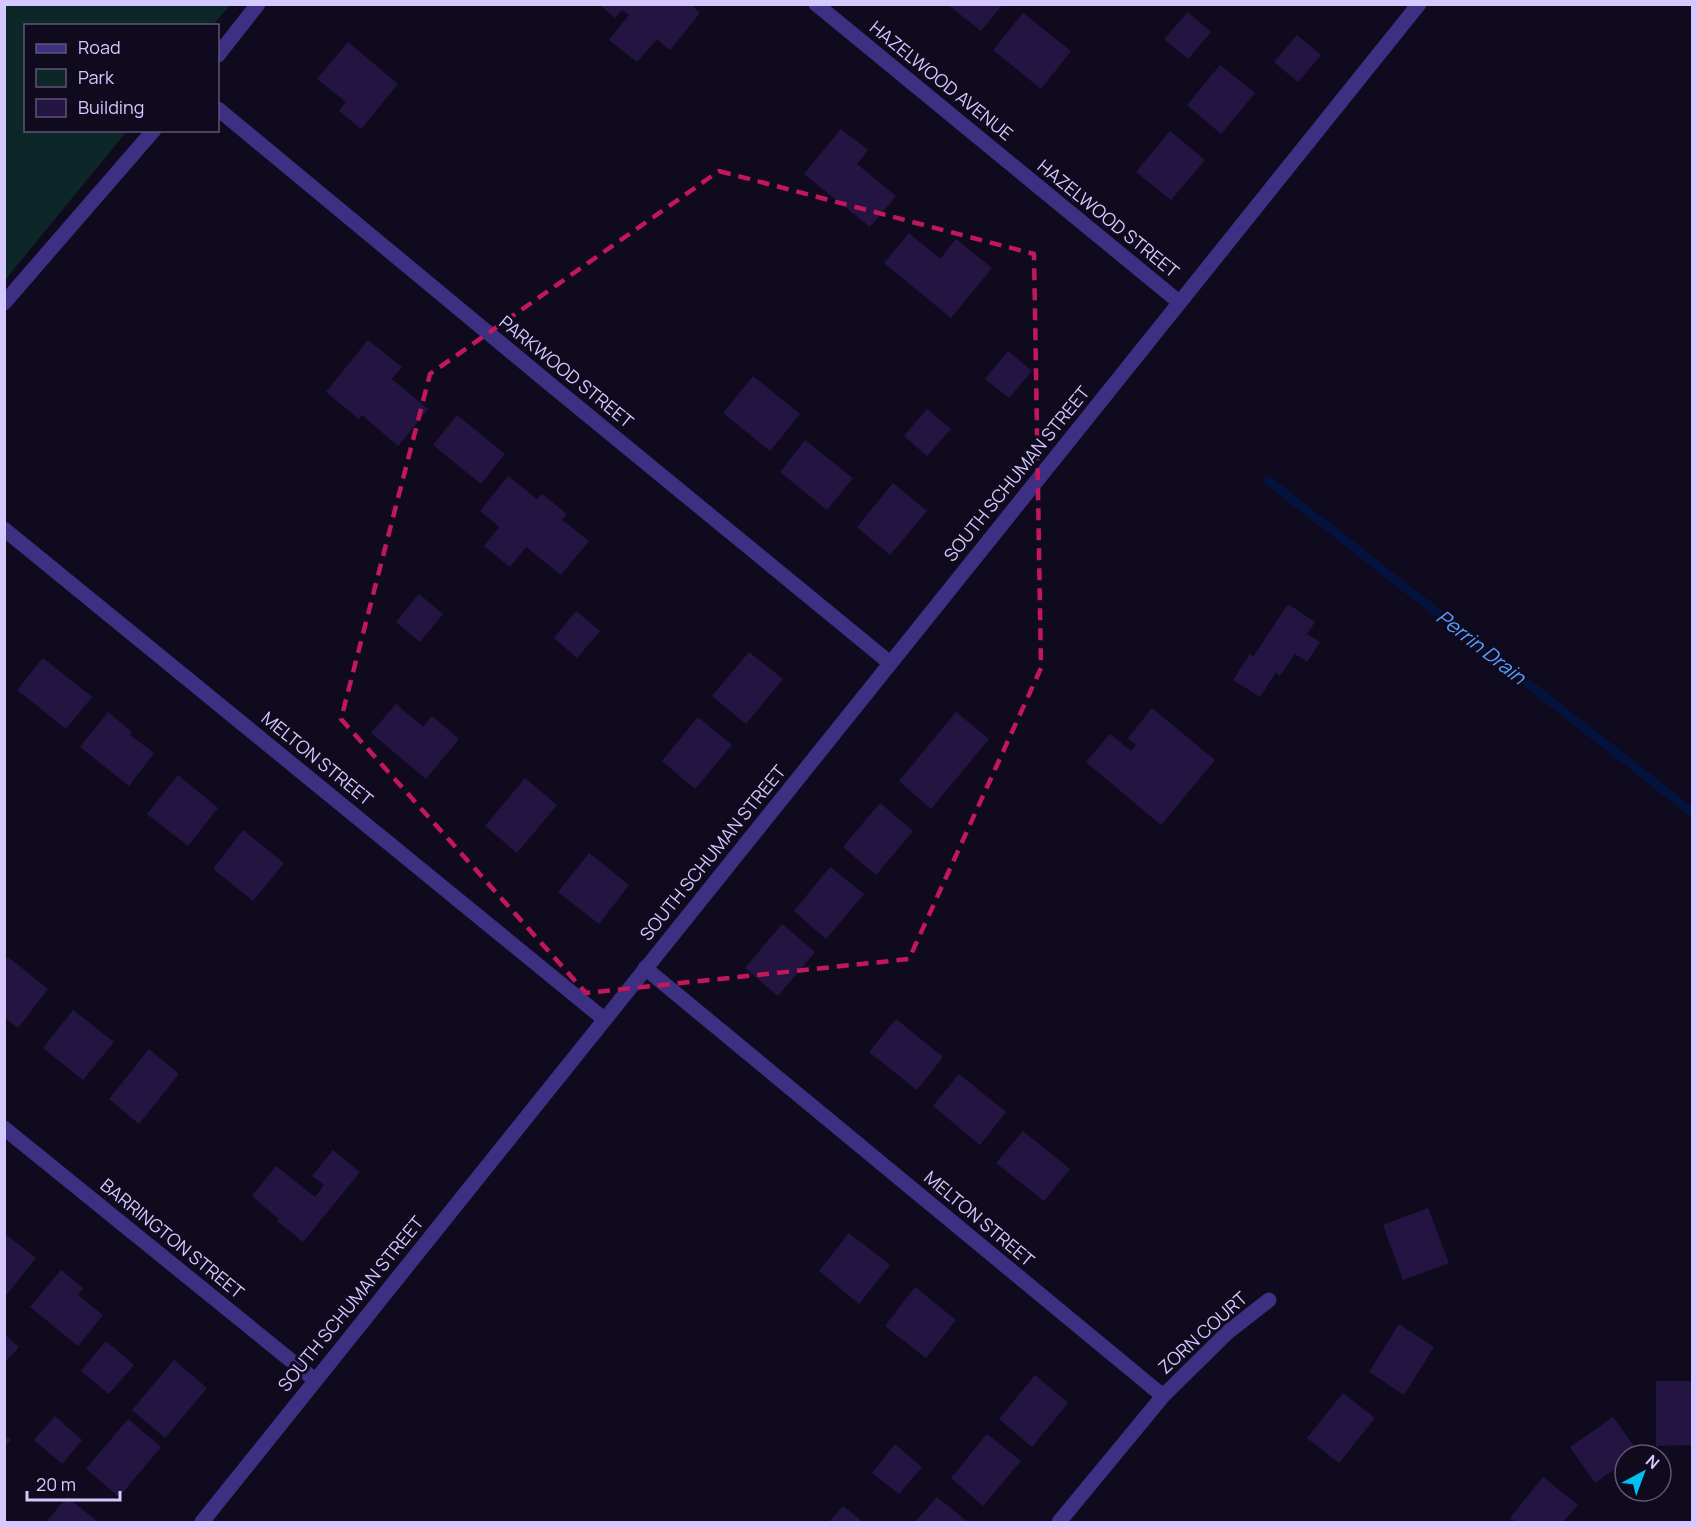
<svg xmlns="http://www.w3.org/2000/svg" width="1697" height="1527" font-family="Manrope,sans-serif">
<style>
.green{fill:#0d2729}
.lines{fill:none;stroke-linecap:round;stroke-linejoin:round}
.stream{stroke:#04133e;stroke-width:9}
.building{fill:#231442}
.minor{stroke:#3d3083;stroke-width:15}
.marked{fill:none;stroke:#c2185b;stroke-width:4.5;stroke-dasharray:12 8;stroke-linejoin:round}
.labels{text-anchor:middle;stroke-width:6;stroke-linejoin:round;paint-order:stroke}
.street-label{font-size:18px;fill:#d5c8ff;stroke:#100a1f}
.water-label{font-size:20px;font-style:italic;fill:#569dff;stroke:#100a1f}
</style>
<rect width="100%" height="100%" fill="#100a1f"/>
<!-- green -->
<path class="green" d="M5 4 230 5 213 25 26 26V130L127 131 5 280Z"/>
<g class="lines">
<!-- stream -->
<path class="stream" d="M1269 481 1692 812"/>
</g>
<!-- building -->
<g class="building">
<path d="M599 4H690L700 13 670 50 657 39 637 62 609 40 629 15 622 10 615 18Z"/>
<path d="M947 4H1003L981 31Z"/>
<path d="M1188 12 1211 32 1188 59 1164 39Z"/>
<path d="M1023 13 1071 51 1041 89 993 50Z"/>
<path d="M1297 35 1321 55 1298 82 1274 62Z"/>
<path d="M348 42 398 84 361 129 339 111 346 102 317 79Z"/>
<path d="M1220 65 1255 93 1221 134 1187 105Z"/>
<path d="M841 129 868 150 857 164 896 196 870 227 804 174Z"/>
<path d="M1170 131 1205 160 1171 200 1136 172Z"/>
<path d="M909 233 940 259 956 239 992 268 951 318 884 263Z"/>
<path d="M368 340 402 367 392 379 428 409 398 446 362 415 359 419 326 392Z"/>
<path d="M1008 351 1032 371 1009 398 985 379Z"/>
<path d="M753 376 800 414 770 451 723 413Z"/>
<path d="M927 409 951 429 927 456 904 436Z"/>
<path d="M457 415 505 454 481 484 433 445Z"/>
<path d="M805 440 853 478 827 510 780 472Z"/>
<path d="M508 476 537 499 542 494 567 514 562 520 589 541 561 575 526 547 510 567 484 546 499 527 480 511Z"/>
<path d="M893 483 927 511 890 555 857 527Z"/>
<path d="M419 594 443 614 420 642 396 622Z"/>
<path d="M1288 604 1315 622 1307 634 1320 642 1307 662 1295 654 1280 676 1276 672 1260 697 1233 680 1250 654 1253 657Z"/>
<path d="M576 611 600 631 577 658 554 638Z"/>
<path d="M749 652 783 679 746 724 712 696Z"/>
<path d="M43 658 92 697 66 729 17 690Z"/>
<path d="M396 704 423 727 432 716 459 739 426 779 371 733Z"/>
<path d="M1152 708 1215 760 1161 825 1086 762 1110 734 1131 751 1136 745 1128 738Z"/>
<path d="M108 712 132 732 130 735 154 753 129 786 80 747Z"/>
<path d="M956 712 989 739 931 809 899 781Z"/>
<path d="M698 717 732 745 695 789 662 761Z"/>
<path d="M178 775 218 808 188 846 147 814Z"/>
<path d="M525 778 557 805 517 853 485 826Z"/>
<path d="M880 803 913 831 876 875 843 847Z"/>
<path d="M243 830 284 863 253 901 213 869Z"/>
<path d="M589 853 629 885 599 924 558 892Z"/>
<path d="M830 867 864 894 826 939 794 911Z"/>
<path d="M782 924 815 952 778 996 745 968Z"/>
<path d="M8 957 48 989 18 1028 4 1017V961Z"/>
<path d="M73 1010 114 1042 83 1080 43 1048Z"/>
<path d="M896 1019 943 1057 917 1090 869 1052Z"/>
<path d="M149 1049 179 1074 139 1124 109 1099Z"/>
<path d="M959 1074 1006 1112 980 1145 933 1106Z"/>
<path d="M1023 1131 1070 1169 1044 1201 996 1163Z"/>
<path d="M333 1150 360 1172 303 1242 277 1221 279 1219 252 1196 276 1166 315 1197 324 1185 312 1176Z"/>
<path d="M1428 1208 1449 1263 1403 1280 1383 1225Z"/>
<path d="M4 1233 36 1258 4 1298Z"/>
<path d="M849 1233 890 1265 859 1304 819 1271Z"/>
<path d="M61 1270 83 1288 78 1295 103 1315 78 1346 30 1307Z"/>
<path d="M915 1287 956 1320 926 1358 885 1326Z"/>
<path d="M1399 1324 1434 1347 1404 1395 1369 1372Z"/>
<path d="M4 1334 19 1347 4 1363Z"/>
<path d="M106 1341 134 1365 109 1394 81 1371Z"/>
<path d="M174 1360 207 1388 165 1438 132 1410Z"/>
<path d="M1035 1375 1068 1403 1032 1447 999 1419Z"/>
<path d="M1656 1381H1692V1445L1656 1446Z"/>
<path d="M1343 1393 1375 1418 1339 1463 1307 1438Z"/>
<path d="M55 1416 82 1440 62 1464 34 1440Z"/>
<path d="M1613 1417 1639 1453 1636 1455H1625V1462L1595 1483 1570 1447Z"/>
<path d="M128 1419 161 1447 119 1497 86 1469Z"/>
<path d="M987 1434 1021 1461 983 1506 951 1478Z"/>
<path d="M4 1435 11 1440 4 1448Z"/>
<path d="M895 1444 922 1467 899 1494 872 1473Z"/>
<path d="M1543 1477 1578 1505 1563 1522H1516L1510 1518Z"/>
<path d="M67 1497 98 1522H46Z"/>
<path d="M937 1497 968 1522H915Z"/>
<path d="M843 1506 863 1522H829Z"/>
</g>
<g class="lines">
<!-- minor -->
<g class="minor">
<path d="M816 4 1179 302"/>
<path d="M218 55 258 4"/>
<path d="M218 109 545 380 890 663"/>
<path d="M4 303 154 130"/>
<path d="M4 529 604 1019"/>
<path d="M645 968 1163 1396"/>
<path d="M4 1128 315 1380"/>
<path d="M202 1522 1419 4"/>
<path d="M1059 1522 1163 1396 1228 1332 1269 1300"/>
</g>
</g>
<!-- marked area -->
<path class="marked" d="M719 171 1034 254 1041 668 909 959 586 993 341 719 430 374Z"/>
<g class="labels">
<!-- street labels -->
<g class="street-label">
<text transform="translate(941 81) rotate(39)" y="6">HAZELWOOD AVENUE</text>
<text transform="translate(1108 219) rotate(39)" y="6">HAZELWOOD STREET</text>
<text transform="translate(566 372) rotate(39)" y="6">PARKWOOD STREET</text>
<text transform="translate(1017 474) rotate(-51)" y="6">SOUTH SCHUMAN STREET</text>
<text transform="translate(317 759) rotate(39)" y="6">MELTON STREET</text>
<text transform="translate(713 853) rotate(-51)" y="6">SOUTH SCHUMAN STREET</text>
<text transform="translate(979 1219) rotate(40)" y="6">MELTON STREET</text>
<text transform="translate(172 1239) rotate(39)" y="6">BARRINGTON STREET</text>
<text transform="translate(351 1304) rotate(-51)" y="6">SOUTH SCHUMAN STREET</text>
<text transform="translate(1203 1333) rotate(-42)" y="6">ZORN COURT</text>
</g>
<!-- water labels -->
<g class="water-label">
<text transform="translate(1481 647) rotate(38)" y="7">Perrin Drain</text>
</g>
</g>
<!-- border -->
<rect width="1697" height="1527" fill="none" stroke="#d5c8ff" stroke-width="12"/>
<!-- legend -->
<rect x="24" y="24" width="195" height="108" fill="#100a1f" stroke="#5f5679" stroke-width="1.5"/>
<rect x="36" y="44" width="30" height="9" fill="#3d3083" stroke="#5f5679" stroke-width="1.5"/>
<text x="78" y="54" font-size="18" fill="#d5c8ff">Road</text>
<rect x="36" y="69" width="30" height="18" fill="#0d2729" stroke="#5f5679" stroke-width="1.5"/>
<text x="78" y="84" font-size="18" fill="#d5c8ff">Park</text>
<rect x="36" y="99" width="30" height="18" fill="#231442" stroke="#5f5679" stroke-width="1.5"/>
<text x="78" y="114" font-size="18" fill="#d5c8ff">Building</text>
<!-- north arrow -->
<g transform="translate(1643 1473) rotate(41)"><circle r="28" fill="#100a1f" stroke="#5f5679" stroke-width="1.5"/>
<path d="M0-4.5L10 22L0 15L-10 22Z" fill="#00bff3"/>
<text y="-9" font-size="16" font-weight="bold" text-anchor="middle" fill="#d5c8ff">N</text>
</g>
<!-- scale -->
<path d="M27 1491v9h93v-9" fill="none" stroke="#d5c8ff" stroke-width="3"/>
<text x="36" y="1491" font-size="18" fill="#d5c8ff" stroke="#100a1f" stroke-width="4.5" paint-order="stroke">20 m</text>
</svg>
